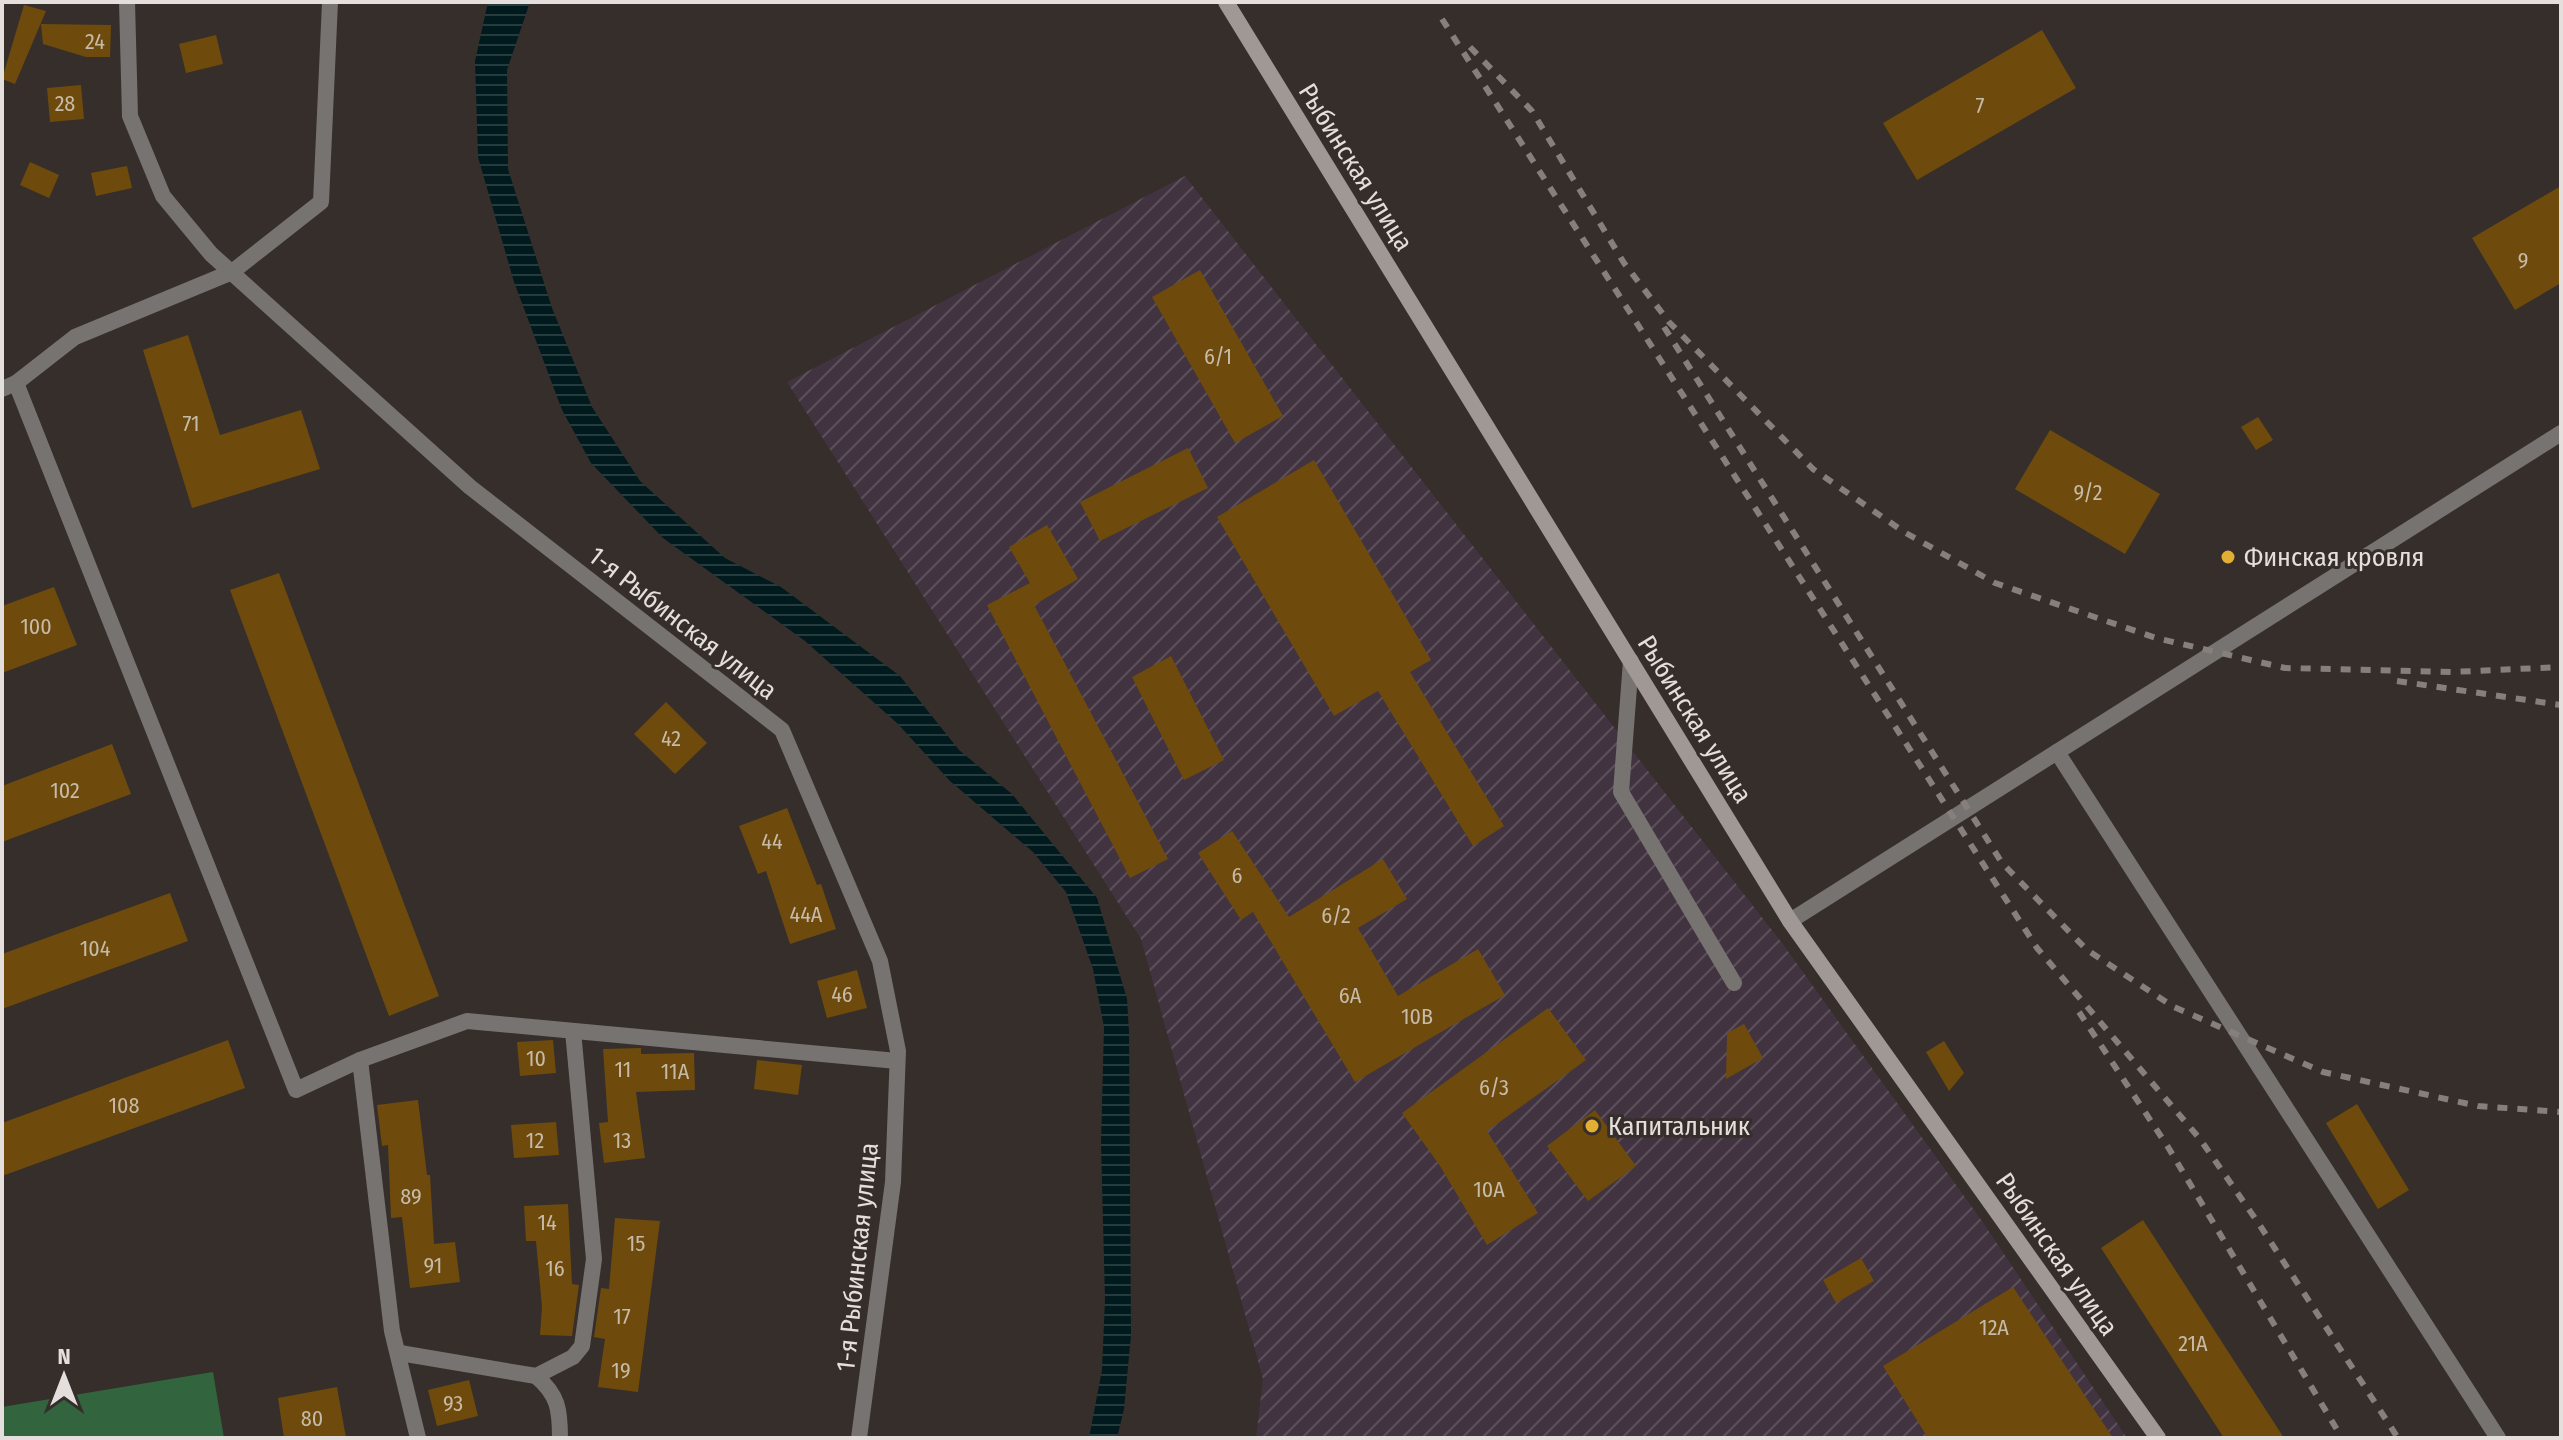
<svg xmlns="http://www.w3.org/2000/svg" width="2563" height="1440" font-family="'Fira Sans Condensed',sans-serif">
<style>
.industrial{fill:url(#industrial-furrows)}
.garden{fill:#32653e}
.water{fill:url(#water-rules)}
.building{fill:#6e4b0c}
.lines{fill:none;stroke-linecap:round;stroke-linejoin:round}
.minor{stroke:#777371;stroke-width:16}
.secondary{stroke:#9f9895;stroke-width:16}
.rail{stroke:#86807c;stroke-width:6;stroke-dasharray:10 10;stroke-linecap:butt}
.poi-dot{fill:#e2af34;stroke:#362e2a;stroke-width:3}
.labels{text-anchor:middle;stroke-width:6;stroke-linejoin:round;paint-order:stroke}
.number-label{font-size:22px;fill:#c6baa8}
.street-label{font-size:26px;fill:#e4dfdc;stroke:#362e2a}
.poi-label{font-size:26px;fill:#e4dfdc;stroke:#362e2a;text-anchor:start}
</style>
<defs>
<pattern id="industrial-furrows" width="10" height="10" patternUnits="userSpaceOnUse" patternTransform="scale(2)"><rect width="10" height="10" fill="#413340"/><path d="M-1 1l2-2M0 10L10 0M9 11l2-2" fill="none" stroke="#5c505b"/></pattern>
<pattern id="water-rules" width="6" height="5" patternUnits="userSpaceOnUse" patternTransform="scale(2)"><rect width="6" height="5" fill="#001a1d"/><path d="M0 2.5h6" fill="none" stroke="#253b3d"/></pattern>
</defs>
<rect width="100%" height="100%" fill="#362e2a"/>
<!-- industrial -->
<path class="industrial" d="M1185 176 1782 943 1982 1221 2127 1438H1256L1263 1379 1141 939 787 382Z"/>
<!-- garden -->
<path class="garden" d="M213 1372 224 1438H2V1407Z"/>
<!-- water -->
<path class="water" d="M488 2H530L507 70 508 169 552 308 592 407 640 481 725 558 781 587 900 676 959 750 1012 794 1097 898 1127 999 1129 1032 1131 1335 1124 1409 1117 1438H1089L1102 1370 1105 1299 1101 1144 1104 1027 1093 969 1066 892 1033 852 950 781 898 724 805 641 663 538 591 463 562 410 514 282 478 157 475 61Z"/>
<!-- building -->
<g class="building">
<path d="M24 5 46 11 15 84 2 79Z"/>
<path d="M41 24 111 25 110 57H86L43 44Z"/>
<path d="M2042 30 2076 88 1917 180 1883 123Z"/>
<path d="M216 35 223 64 186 73 179 44Z"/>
<path d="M81 85 84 119 50 122 47 88Z"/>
<path d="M30 162 59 175 49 198 20 185Z"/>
<path d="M127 166 132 188 96 196 91 173Z"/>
<path d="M2561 186V283L2515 310 2472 238Z"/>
<path d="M1200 270 1283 416 1235 443 1152 297Z"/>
<path d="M188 335 220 435 301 410 320 469 192 508 143 350Z"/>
<path d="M2258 417 2273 440 2256 450 2241 427Z"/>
<path d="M2050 430 2160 494 2125 554 2015 489Z"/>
<path d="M1188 448 1208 488 1100 541 1080 502Z"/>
<path d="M1314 460 1431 660 1410 672 1504 826 1473 846 1378 691 1334 716 1217 517Z"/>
<path d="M1047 525 1078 579 1034 605 1168 859 1130 878 987 605 1030 583 1009 547Z"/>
<path d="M279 573 439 996 389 1016 230 590Z"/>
<path d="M54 587 77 645 2 673V606Z"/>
<path d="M1171 656 1224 760 1184 780 1132 677Z"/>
<path d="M666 702 707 743 675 774 634 734Z"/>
<path d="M112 744 131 794 2 842V786Z"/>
<path d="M787 808 817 885 821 884 836 929 790 944 766 871 758 874 739 826Z"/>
<path d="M1232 831 1289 917 1383 859 1407 899 1358 928 1398 996 1478 949 1505 995 1355 1082 1253 912 1241 920 1198 853Z"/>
<path d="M170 893 188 941 2 1009V954Z"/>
<path d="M857 970 867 1008 827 1018 817 981Z"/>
<path d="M1548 1008 1586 1060 1487 1131 1538 1213 1487 1245 1440 1166 1402 1113Z"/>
<path d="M1744 1024 1763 1058 1726 1079 1727 1033Z"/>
<path d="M228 1040 245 1088 2 1176V1123Z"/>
<path d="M553 1040 556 1073 520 1076 517 1042Z"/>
<path d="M1944 1041 1964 1073 1949 1091 1926 1052Z"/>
<path d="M641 1048V1054L694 1053 695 1090 636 1092 645 1158 604 1163 599 1123 608 1122 603 1049Z"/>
<path d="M757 1060 802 1065 798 1095 754 1089Z"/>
<path d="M418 1100 427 1175H430L434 1244 455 1242 460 1282 410 1288 402 1217 391 1218 388 1145 382 1146 377 1105Z"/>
<path d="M2357 1104 2409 1190 2378 1209 2326 1123Z"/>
<path d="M1595 1110 1636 1166 1588 1201 1547 1146Z"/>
<path d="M556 1122 559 1155 514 1158 511 1125Z"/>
<path d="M568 1204 572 1284 579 1285 572 1336 540 1335 542 1307 536 1241H526L524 1206Z"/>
<path d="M615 1218 660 1221 638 1392 598 1387 605 1339 594 1337 601 1288 609 1289Z"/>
<path d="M2143 1220 2284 1438H2224L2101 1248Z"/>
<path d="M1861 1258 1874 1281 1836 1303 1823 1280Z"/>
<path d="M2013 1287 2113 1438H1928L1883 1366Z"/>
<path d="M469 1380 478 1416 437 1426 428 1390Z"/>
<path d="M337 1387 346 1438H284L278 1398Z"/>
</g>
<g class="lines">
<!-- minor -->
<g class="minor">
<path d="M127 2 130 116 163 196 211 254 470 487 782 730 880 961 898 1051 893 1182 859 1438"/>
<path d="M16 383 296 1090 360 1060 392 1331 418 1438"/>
<path d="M2 389 16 383 75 337 232 272 321 202 330 2"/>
<path d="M1631 661 1621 792 1734 983"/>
<path d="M2057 752 2498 1438"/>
<path d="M1790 921 2561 433"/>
<path d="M360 1060 467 1021 897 1061"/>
<path d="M400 1353 536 1376 573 1357 582 1346 594 1259 573 1031"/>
<path d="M536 1376C558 1395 560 1409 560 1438"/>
</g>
<!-- secondary -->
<path class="secondary" d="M1226 2 1790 921 2158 1438"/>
<!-- rail -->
<g class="rail">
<path d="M1442 19 2037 948 2200 1139 2259 1224 2398 1438"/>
<path d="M1470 47 1532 111 1624 263 1669 322 1813 469 1904 532 1995 583 2156 638 2285 668 2452 672 2561 667"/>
<path d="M1664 327 2002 863 2087 950 2174 1007 2323 1072 2478 1106 2561 1112"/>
<path d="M2397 681 2561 705"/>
<path d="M2079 1012 2168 1147 2342 1438"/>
</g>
</g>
<!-- markers -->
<g class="poi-dot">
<circle cx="2228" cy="557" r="8"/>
<circle cx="1592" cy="1126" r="8"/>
</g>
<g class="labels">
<!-- number labels -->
<g class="number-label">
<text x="95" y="49">24</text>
<text x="65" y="111">28</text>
<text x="1980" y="113">7</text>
<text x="2523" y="268">9</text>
<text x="1218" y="364">6/1</text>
<text x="191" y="431">71</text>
<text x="2088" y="500">9/2</text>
<text x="36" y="634">100</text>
<text x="671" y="746">42</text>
<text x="65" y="798">102</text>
<text x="772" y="849">44</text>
<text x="1237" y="883">6</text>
<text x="806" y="922">44А</text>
<text x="1336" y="923">6/2</text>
<text x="95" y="956">104</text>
<text x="842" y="1002">46</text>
<text x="1350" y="1003">6А</text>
<text x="1417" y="1024">10В</text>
<text x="536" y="1066">10</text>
<text x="623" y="1077">11</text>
<text x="675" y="1079">11А</text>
<text x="1494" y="1095">6/3</text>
<text x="124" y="1113">108</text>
<text x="535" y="1148">12</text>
<text x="622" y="1148">13</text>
<text x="1489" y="1197">10А</text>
<text x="411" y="1204">89</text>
<text x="547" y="1230">14</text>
<text x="636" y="1251">15</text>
<text x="433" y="1273">91</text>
<text x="555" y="1276">16</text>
<text x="622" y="1324">17</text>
<text x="1994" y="1335">12А</text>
<text x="2193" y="1351">21А</text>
<text x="621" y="1378">19</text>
<text x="453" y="1411">93</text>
<text x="312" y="1426">80</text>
</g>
<!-- street labels -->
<g class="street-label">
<text transform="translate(1356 167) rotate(58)" y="9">Рыбинская улица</text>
<text transform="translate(683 623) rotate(38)" y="9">1-я Рыбинская улица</text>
<text transform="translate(1695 719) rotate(58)" y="9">Рыбинская улица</text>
<text transform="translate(2057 1254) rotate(55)" y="9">Рыбинская улица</text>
<text transform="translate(857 1257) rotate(-84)" y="9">1-я Рыбинская улица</text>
</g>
<!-- poi labels -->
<g class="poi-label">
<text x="2244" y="566">Финская кровля</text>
<text x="1608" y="1135">Капитальник</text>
</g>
</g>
<!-- border -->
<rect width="2563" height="1440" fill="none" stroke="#e4dfdc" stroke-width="8"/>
<!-- north arrow -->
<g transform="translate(64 1376)" stroke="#362e2a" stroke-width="6" paint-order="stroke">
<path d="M0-6L14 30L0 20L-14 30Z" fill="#e4dfdc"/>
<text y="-12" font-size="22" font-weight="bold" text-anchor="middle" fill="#e4dfdc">N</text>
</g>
</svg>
